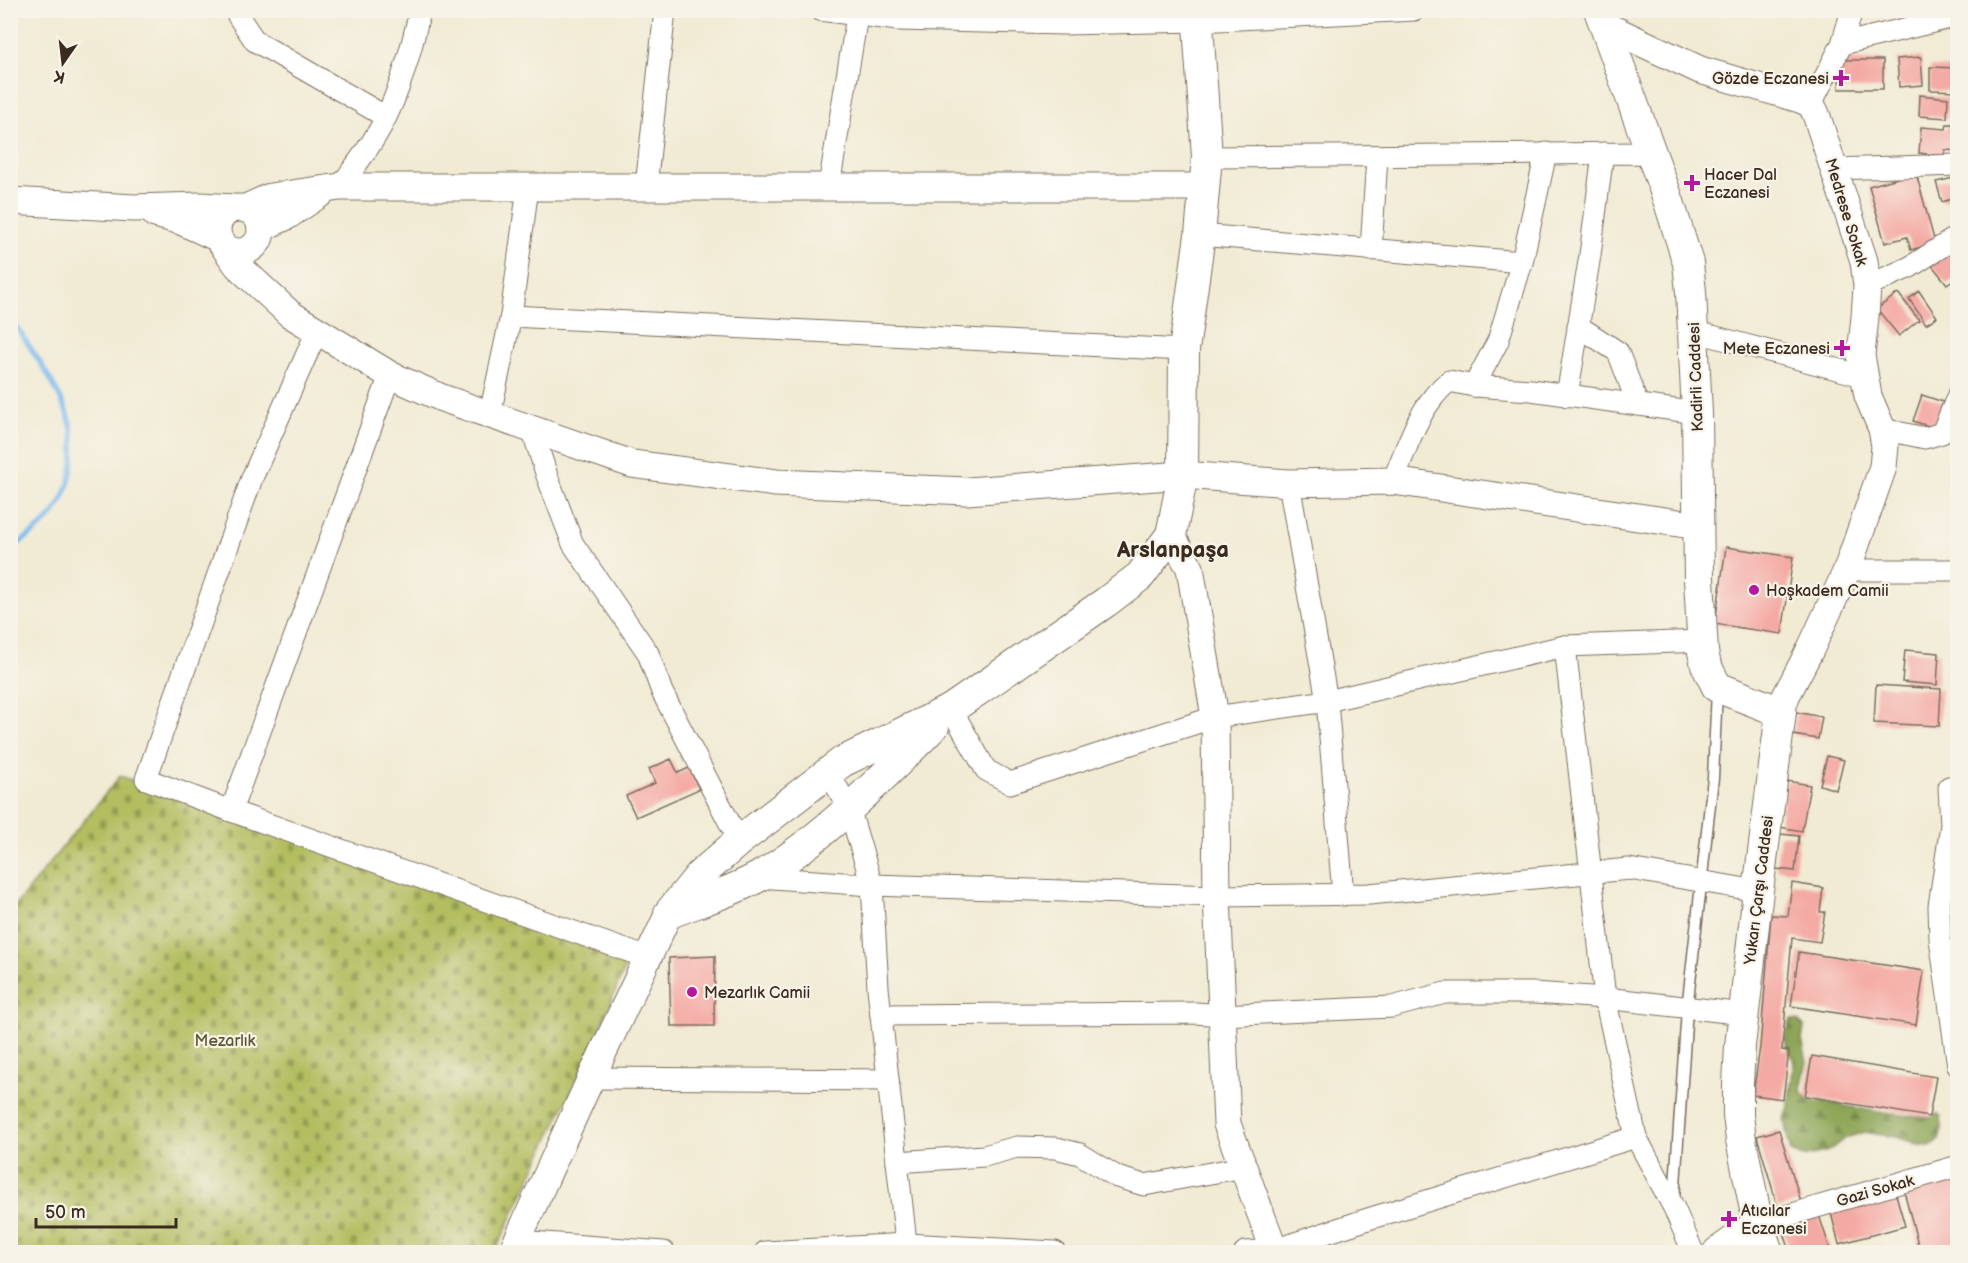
<svg xmlns="http://www.w3.org/2000/svg" width="1968" height="1263" font-family="'Balsamiq Sans',sans-serif">
<style>
.forest{fill:url(#forest-firs);stroke:#64683a;stroke-width:1.5}
.cemetery{fill:url(#cemetery-stones);stroke:#76743f;stroke-width:1.5}
.lines{fill:none;stroke-linecap:round;stroke-linejoin:round}
.stream{stroke:#7bbaef;stroke-width:5}
.building{fill:#f4aaa4}
.service-casing{stroke:#7b6e5e;stroke-width:13}
.minor-casing{stroke:#7b6e5e;stroke-width:23}
.tertiary-casing{stroke:#7b6e5e;stroke-width:29}
.secondary-casing{stroke:#7b6e5e;stroke-width:32}
.service{stroke:#fff;stroke-width:10}
.minor{stroke:#fff;stroke-width:21}
.tertiary{stroke:#fff;stroke-width:27}
.secondary{stroke:#fff;stroke-width:30}
.poi-dot{fill:#b5179e;stroke:#f7f3e8;stroke-width:2}
.labels{text-anchor:middle;stroke-width:4.5;stroke-linejoin:round;paint-order:stroke}
.poi-label{font-size:16px;fill:#3b2a1e;stroke:#f7f3e8;text-anchor:start}
.street-label{font-size:16px;fill:#3b2a1e;stroke:#f7f3e8}
.park-label{font-size:16px;fill:#5f5632;stroke:#f7f3e8}
.district-label{font-size:22px;font-weight:bold;fill:#3b2a1e;stroke:#f7f3e8}
</style>
<defs>
<pattern id="forest-firs" width="22" height="20" patternUnits="userSpaceOnUse" patternTransform="scale(1.5)"><rect width="22" height="20" fill="#8da556"/><path d="M5 1l3.5 6h-7zM16 11l3.5 6h-7z" fill="#748747"/></pattern>
<pattern id="cemetery-stones" width="16" height="16" patternUnits="userSpaceOnUse" patternTransform="scale(1.5)"><rect width="16" height="16" fill="#b2be60"/><path d="M2 7V4a2 2 0 0 1 4 0v3zM10 15v-3a2 2 0 0 1 4 0v3z" fill="#929b4f"/></pattern>
</defs>
<rect width="100%" height="100%" fill="#f7f3e8"/>
<filter id="ink" filterUnits="userSpaceOnUse"><feTurbulence type="fractalNoise" baseFrequency=".0167" numOctaves="2"/><feDisplacementMap in="SourceGraphic" scale="12" xChannelSelector="R" yChannelSelector="G"/><feConvolveMatrix kernelMatrix="1 2 1 2 8 2 1 2 1" color-interpolation-filters="sRGB"/></filter>
<filter id="wash" filterUnits="userSpaceOnUse"><feTurbulence type="fractalNoise" baseFrequency=".008" numOctaves="4" result="noise"/><feDisplacementMap in="SourceGraphic" scale="24" xChannelSelector="R" yChannelSelector="G"/><feGaussianBlur stdDeviation="1.35" result="paint"/><feColorMatrix in="noise" values="0 0 0 0 0 0 0 0 0 0 0 0 0 0 0 0 0 1.4 0 .05"/><feComposite in="paint" operator="in"/></filter>
<g filter="url(#wash)">
<rect width="100%" height="100%" fill="#f1ebd4"/>
<!-- forest -->
<path class="forest" d="M1791 1020H1797L1804 1027 1802 1040 1807 1062 1801 1089 1803 1095 1809 1099 1884 1113 1927 1118 1933 1117 1937 1114 1941 1116 1942 1128 1939 1139 1930 1146 1920 1145 1897 1137 1864 1132 1846 1138 1828 1151 1803 1157 1791 1152 1784 1120 1788 1106 1794 1062 1785 1039Z"/>
<!-- cemetery -->
<path class="cemetery" d="M120 776 616 951 624 970 593 1045 495 1252H11V911Z"/>
<g class="lines">
<!-- stream -->
<path class="stream" d="M10 317C29 346 51 376 65 408 80 441 75 485 53 514 42 528 25 539 10 549"/>
</g>
<g id="blocks">
<!-- building -->
<g class="building">
<path d="M1921 57 1923 85 1899 87 1897 59Z"/>
<path d="M1840 60H1883V89H1839Z"/>
<path d="M1930 67 1958 68V91L1930 90Z"/>
<path d="M1920 95 1948 98 1947 118 1919 116Z"/>
<path d="M1947 124H1958V151L1945 150 1944 156 1919 153 1921 127 1946 129Z"/>
<path d="M1916 173 1935 243 1911 250 1907 237 1885 243 1869 186Z"/>
<path d="M1958 177V197L1942 202 1936 182Z"/>
<path d="M1958 244V276L1947 284 1930 263Z"/>
<path d="M1919 291 1937 317 1926 324 1909 299Z"/>
<path d="M1898 293 1919 320 1899 336 1877 309Z"/>
<path d="M1922 395 1943 402 1934 428 1913 421Z"/>
<path d="M1726 547 1793 557 1782 634 1715 624Z"/>
<path d="M1905 650 1939 653 1937 685 1902 682Z"/>
<path d="M1876 685 1941 689 1939 726 1874 723Z"/>
<path d="M1796 712 1822 717 1818 739 1793 735Z"/>
<path d="M1827 756 1844 760 1836 790 1820 785Z"/>
<path d="M671 759 678 773 689 768 699 789 636 817 626 796 655 783 649 769Z"/>
<path d="M1787 781 1810 785 1802 831 1779 827Z"/>
<path d="M1780 834 1799 836 1795 871 1776 869Z"/>
<path d="M1792 883 1823 888 1820 912H1825L1820 942 1792 938 1782 1050 1789 1051 1783 1099 1753 1095 1760 1047 1771 915 1788 916Z"/>
<path d="M1799 952 1924 971 1916 1025 1791 1006Z"/>
<path d="M715 956 714 1026H671L669 958Z"/>
<path d="M1812 1056 1936 1077 1929 1117 1805 1096Z"/>
<path d="M1779 1130 1801 1202 1778 1208 1757 1136Z"/>
<path d="M1958 1173V1252H1920L1903 1187Z"/>
<path d="M1895 1191 1905 1226 1839 1244 1830 1209Z"/>
<path d="M1819 1215 1831 1252H1790L1782 1226Z"/>
</g>
</g>
</g>
<g filter="url(#ink)">
<use href="#blocks" fill-opacity="0" stroke="#7b6e5e" stroke-width="1.5"/>
<g class="lines">
<defs>
<path id="service" d="M1674 1200 1687 1009 1713 778 1717 690"/>
<g id="minor">
<path d="M237 10 238 16 255 41 386 117"/>
<path d="M820 10 898 20 1065 24 1198 21 1414 10"/>
<path d="M1842 44 1958 16"/>
<path d="M1811 104 1842 44 1852 10"/>
<path d="M1207 157C1351 157 1496 154 1640 153L1652 155"/>
<path d="M1834 169 1958 165"/>
<path d="M829 186 858 10"/>
<path d="M340 187C355 166 373 144 384 121 401 88 412 47 420 10"/>
<path d="M646 187 665 10"/>
<path d="M1200 235 1522 262"/>
<path d="M1371 250 1377 157"/>
<path d="M1867 286 1910 267 1958 236"/>
<path d="M511 316 1184 350"/>
<path d="M1578 326 1618 352 1638 405"/>
<path d="M317 331 252 478 146 779 231 811 648 958"/>
<path d="M1693 331 1863 376"/>
<path d="M1474 386 1531 390 1697 413"/>
<path d="M1567 396 1590 255 1603 153"/>
<path d="M490 414 511 316 528 187"/>
<path d="M532 429 547 476 573 544 648 653 662 692 739 841"/>
<path d="M1882 429 1925 438 1942 433 1958 395"/>
<path d="M1393 481C1407 447 1419 405 1449 381L1474 386 1498 341 1522 262 1546 153"/>
<path d="M1289 483 1327 701 1343 895"/>
<path d="M1847 570H1958"/>
<path d="M1565 646 1605 998 1636 1137 1674 1208 1693 1252"/>
<path d="M951 709 986 770 1010 783 1215 717 1327 701 1565 646 1703 641"/>
<path d="M828 772 849 808 872 885 878 988 907 1252"/>
<path d="M1958 786 1949 787 1951 825 1939 906 1940 939 1958 1066"/>
<path d="M231 811 390 375"/>
<path d="M758 877 872 885 1217 896 1369 894 1629 869 1758 891"/>
<path d="M881 1015 1196 1013 1222 1015 1392 1007 1445 993H1534L1605 998 1744 1014"/>
<path d="M591 1078 888 1080"/>
<path d="M897 1162 984 1156 1017 1147 1056 1148 1080 1154 1117 1177 1144 1185 1244 1167"/>
<path d="M1758 1224 1958 1166"/>
<path d="M518 1241 664 1252"/>
<path d="M765 1252 906 1244 1055 1252"/>
<path d="M1245 1252 1274 1250 1368 1219 1636 1137"/>
</g>
<g id="tertiary">
<path d="M1604 25 1700 70 1800 99 1811 104 1816 114 1864 261 1867 286 1865 317 1861 355 1868 396 1882 429 1885 446 1883 467 1847 570 1811 648 1786 696 1781 712"/>
<path d="M10 201 134 208 200 206 234 208"/>
<circle cx="239" cy="230" r="22"/>
<path d="M246 208 270 197 340 187H1203"/>
<path d="M155 214 181 221 218 238"/>
<path d="M261 228 287 216 320 194"/>
<path d="M225 248 238 266 290 314 390 375 442 398 632 464 776 483 967 491 1183 475 1289 483 1393 481 1699 526"/>
<path d="M1171 535 1190 568 1215 717 1217 896 1227 1124 1275 1252"/>
<path d="M512 1252 591 1078 669 913"/>
</g>
<g id="secondary">
<path d="M1599 10 1669 202 1688 263 1691 292 1697 413 1699 579 1703 652 1706 665 1717 687 1781 712 1758 891 1740 1046 1738 1085V1115L1741 1140 1758 1224 1768 1252"/>
<path d="M669 913 700 875 739 841 842 762 951 709 1106 602 1140 576 1171 535 1183 475 1184 350 1200 235 1207 157 1197 10"/>
<path d="M670 913C700 901 732 892 760 876 823 839 882 778 934 726"/>
<path d="M1718 1252 1758 1224"/>
</g>
</defs>
<!-- service casing -->
<use href="#service" class="service-casing"/>
<!-- minor casing -->
<use href="#minor" class="minor-casing"/>
<!-- tertiary casing -->
<use href="#tertiary" class="tertiary-casing"/>
<!-- secondary casing -->
<use href="#secondary" class="secondary-casing"/>
<!-- service -->
<use href="#service" class="service"/>
<!-- minor -->
<use href="#minor" class="minor"/>
<!-- tertiary -->
<use href="#tertiary" class="tertiary"/>
<!-- secondary -->
<use href="#secondary" class="secondary"/>
</g>
</g>
<!-- markers -->
<g class="poi-dot">
<path d="M1838 69h6v6h6v6h-6v6h-6v-6h-6v-6h6z"/>
<path d="M1689 174h6v6h6v6h-6v6h-6v-6h-6v-6h6z"/>
<path d="M1839 339h6v6h6v6h-6v6h-6v-6h-6v-6h6z"/>
<circle cx="1754" cy="590" r="6"/>
<circle cx="692" cy="992" r="6"/>
<path d="M1726 1210h6v6h6v6h-6v6h-6v-6h-6v-6h6z"/>
</g>
<g class="labels">
<!-- poi labels -->
<g class="poi-label">
<text x="1829" y="84" text-anchor="end">Gözde Eczanesi</text>
<text x="1704" y="180">Hacer Dal<tspan x="1704" dy="18">Eczanesi</tspan></text>
<text x="1830" y="354" text-anchor="end">Mete Eczanesi</text>
<text x="1766" y="596">Hoşkadem Camii</text>
<text x="704" y="998">Mezarlık Camii</text>
<text x="1741" y="1216">Atıcılar<tspan x="1741" dy="18">Eczanesi</tspan></text>
</g>
<!-- street labels -->
<g class="street-label">
<text transform="translate(1847 212) rotate(73)" y="6">Medrese Sokak</text>
<text transform="translate(1695 377) rotate(-92)" y="6">Kadirli Caddesi</text>
<text transform="translate(1758 890) rotate(-83)" y="6">Yukarı Çarşı Caddesi</text>
<text transform="translate(1875 1190) rotate(-16)" y="6">Gazi Sokak</text>
</g>
<!-- park labels -->
<g class="park-label">
<text x="225" y="1046">Mezarlık</text>
</g>
<!-- district labels -->
<g class="district-label">
<text x="1173" y="557">Arslanpaşa</text>
</g>
</g>
<!-- margin -->
<rect width="1968" height="1263" fill="none" stroke="#f7f3e8" stroke-width="36"/>
<!-- north arrow -->
<g transform="translate(63 63) rotate(194)" stroke="#f7f3e8" stroke-width="4.5" paint-order="stroke">
<path d="M0-4.5L10 22L0 15L-10 22Z" fill="#3b2a1e"/>
<text y="-9" font-size="16" font-weight="bold" text-anchor="middle" fill="#3b2a1e">K</text>
</g>
<!-- scale -->
<path d="M36 1218v9h140v-9" fill="none" stroke="#3b2a1e" stroke-width="3"/>
<text x="45" y="1218" font-size="18" fill="#3b2a1e" stroke="#f7f3e8" stroke-width="4.5" paint-order="stroke">50 m</text>
</svg>
